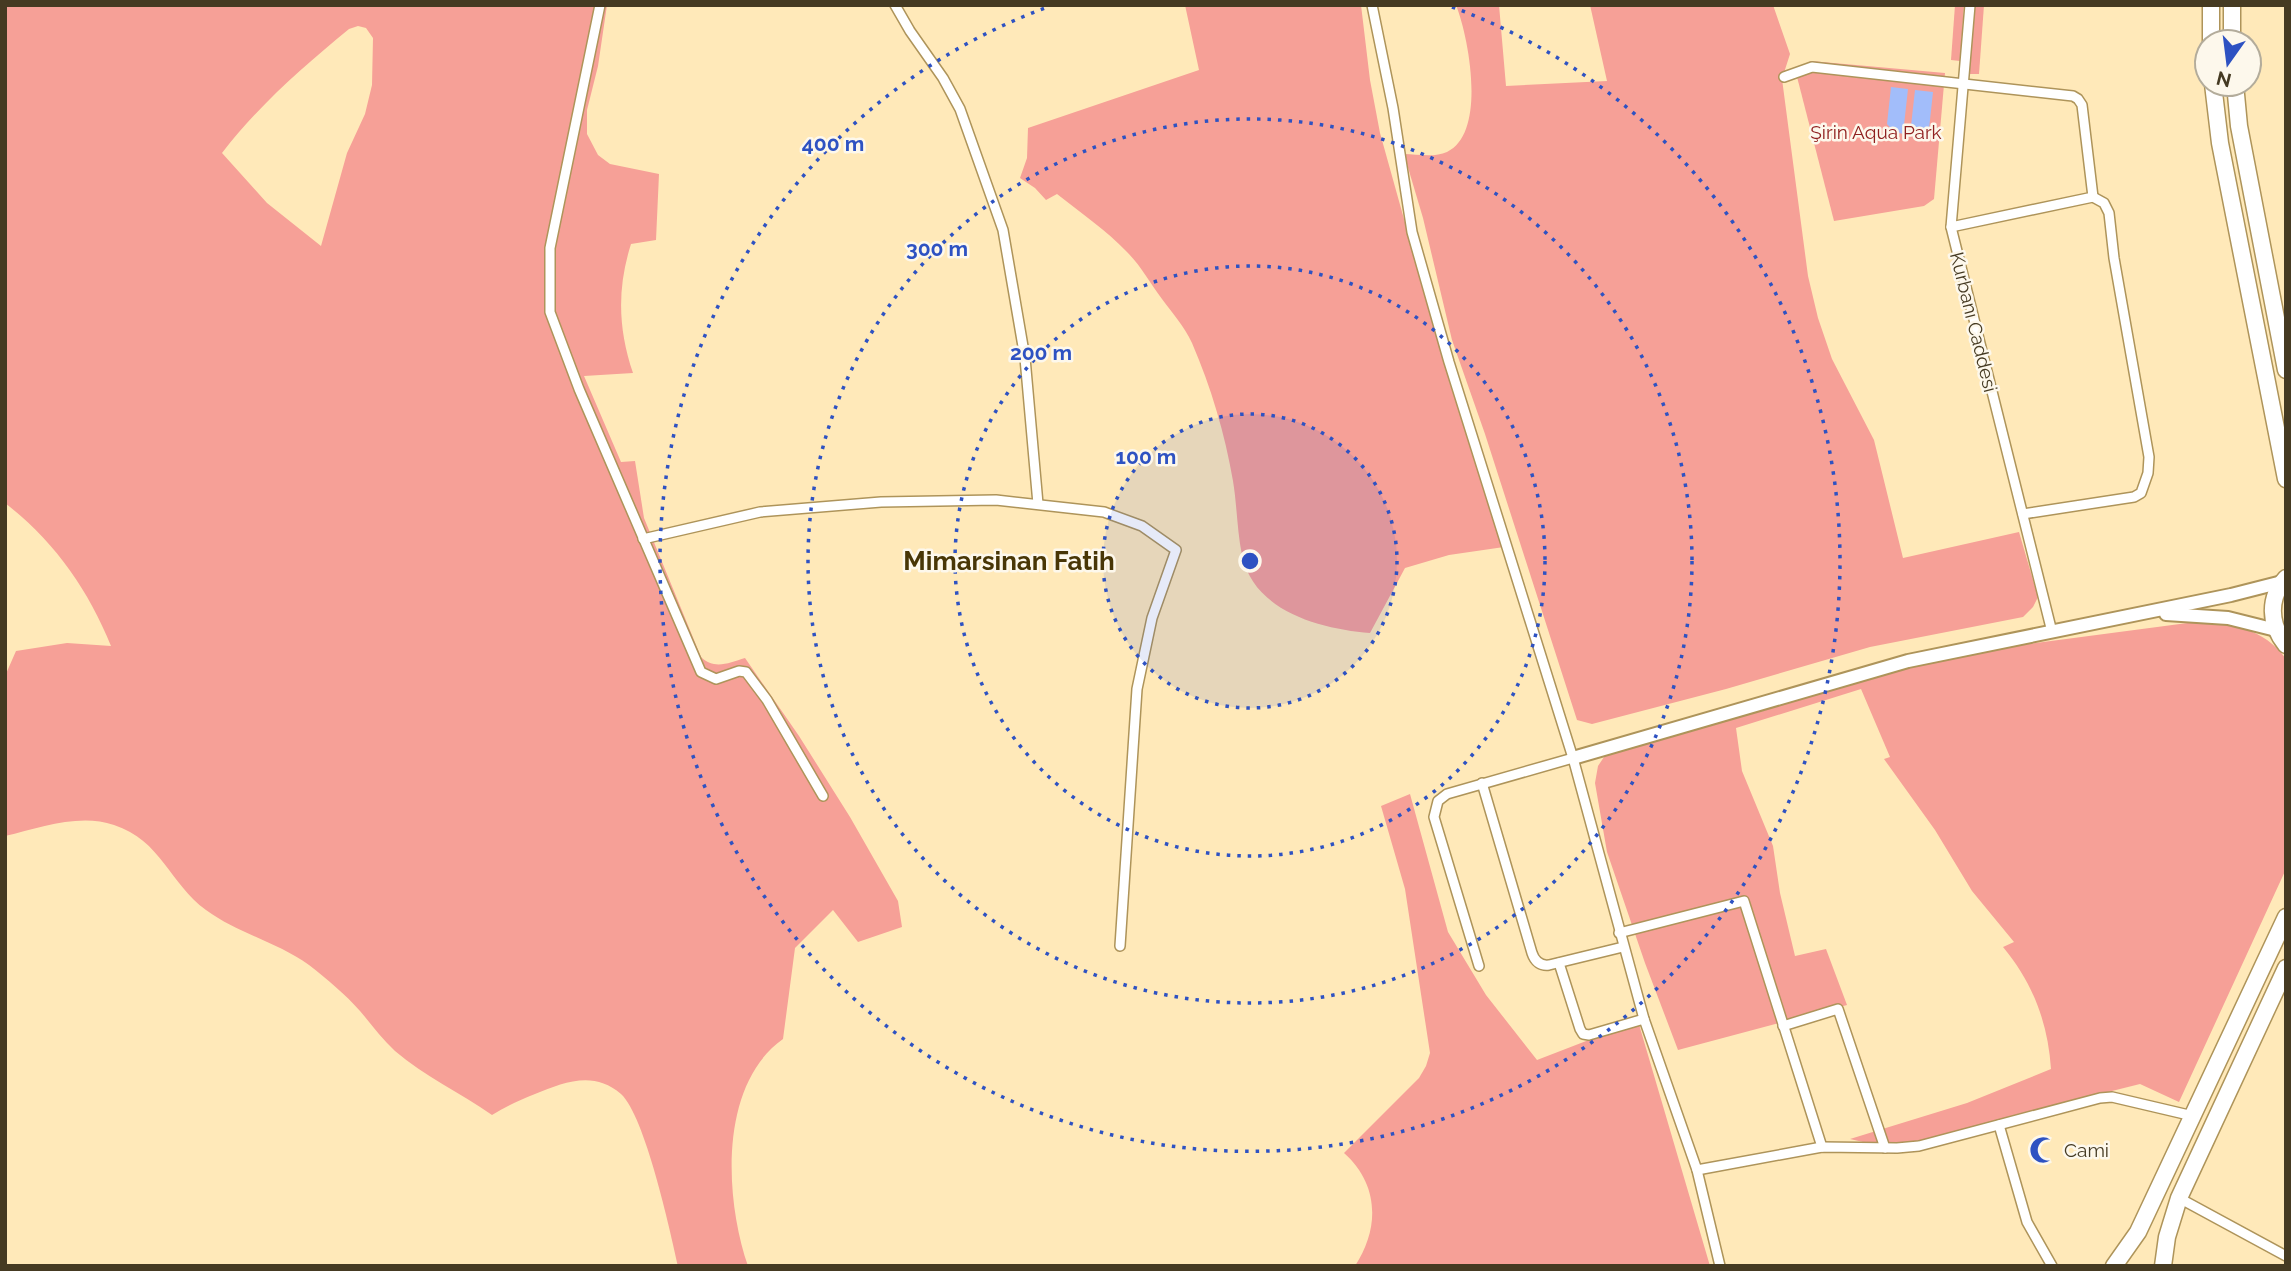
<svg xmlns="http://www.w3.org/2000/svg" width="2291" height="1271" font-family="Raleway,sans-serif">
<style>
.green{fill:#f6a097;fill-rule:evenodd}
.water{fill:#a2bdfa}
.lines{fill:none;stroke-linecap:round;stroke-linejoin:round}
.street-casing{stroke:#ae945a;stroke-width:12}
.secondary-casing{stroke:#ae945a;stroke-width:16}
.highway-casing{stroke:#ae945a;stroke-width:19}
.street{stroke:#fff;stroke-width:9}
.secondary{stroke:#fff;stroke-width:12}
.highway{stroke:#fff;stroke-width:16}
.ring{fill:none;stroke:#2e52c2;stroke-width:3.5;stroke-dasharray:3.5 7}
.labels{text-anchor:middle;stroke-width:5;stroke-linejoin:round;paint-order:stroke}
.park-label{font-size:19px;fill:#902120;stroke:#fdf8ec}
.street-label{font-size:19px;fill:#453a22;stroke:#fdf8ec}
.poi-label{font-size:19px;fill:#453a22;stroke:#fdf8ec;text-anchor:start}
.district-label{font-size:26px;font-weight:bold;fill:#483606;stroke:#fdf8ec}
.centre{fill:#2e52c2;stroke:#fdf8ec;stroke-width:3.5}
.ring-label{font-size:21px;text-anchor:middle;font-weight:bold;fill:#2e52c2;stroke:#fdf8ec;stroke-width:5;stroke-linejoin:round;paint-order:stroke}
</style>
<rect width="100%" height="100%" fill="#ffe9b9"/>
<!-- green -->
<g class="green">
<path d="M5 5H607L598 66 587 110V134L598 155 610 164 659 174 656 240 631 244C617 288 618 329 633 373L584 376 621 462 635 461 644 518 701 657C714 670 729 663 745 658L799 736 850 817 898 901 902 927 858 942 833 910 795 948 783 1039C718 1085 725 1200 748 1266H678C670 1230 645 1116 621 1094 594 1070 564 1082 535 1094 520 1100 506 1106 492 1115 461 1093 424 1076 395 1051 382 1039 372 1025 360 1011 345 994 327 979 309 965 277 942 237 933 206 910 170 884 161 840 114 825 79 813 40 828 5 836V676L16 651 67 643 111 646C88 589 54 541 5 503ZM358 26 366 28 373 38 372 85 365 114 347 153 321 246 267 203 222 153C259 105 303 67 349 29Z"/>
<path d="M1185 5H1361L1370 80 1380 133 1450 384 1504 547 1449 555 1405 568 1370 633C1321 629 1254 612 1242 555 1237 531 1237 505 1233 481 1225 434 1211 387 1192 343 1184 326 1173 314 1162 299 1150 283 1141 266 1127 252 1106 230 1081 213 1057 194L1046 200 1035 188 1020 178 1027 158 1028 128 1199 70Z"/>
<path d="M1456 5H1499L1506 86 1607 81 1590 5H1773L1790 54 1782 79 1808 276 1818 318 1832 359 1874 440 1903 558 2019 532 2038 597 2033 607 2023 617 1870 647 1726 689 1592 724 1577 720 1485 434 1452 340 1423 218 1404 154C1417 154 1434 158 1447 152 1487 133 1469 38 1456 5Z"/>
<path d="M1955 5H1964L1960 61 1951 60Z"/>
<path d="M1975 5H1984L1979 74H1969Z"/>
<path d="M1811 61 1945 73 1934 199 1924 206 1834 221 1795 69Z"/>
<path d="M2195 622C2231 623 2264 628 2286 659V869L2179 1102 2140 1084 2032 1111 1935 1142 1876 1145 1850 1139 1967 1103 2051 1069C2048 1023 2033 983 2003 947L2014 942 1972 891 1935 830 1884 759 1890 757 1861 689 1736 728 1742 771 1773 846 1780 893 1795 956 1826 949 1847 1005 1678 1050 1645 963 1607 852 1595 783 1598 766 1608 751 1901 667 1998 648Z"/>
<path d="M1410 794 1448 932 1486 995 1537 1060 1638 1021 1710 1266H1355C1380 1228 1379 1184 1344 1153L1419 1078 1426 1066 1430 1053 1405 889 1381 806Z"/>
</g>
<!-- water -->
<g class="water">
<path d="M1891 87 1908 89 1903 134 1893 131 1887 124Z"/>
<path d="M1915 90 1933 92 1929 129 1920 135H1910Z"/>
</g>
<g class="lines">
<defs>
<g id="street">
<path d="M600 5 550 248V312L579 389 701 672 716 679 739 671 746 672 767 700 823 796"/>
<path d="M895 5 910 31 943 78 960 109 1003 230 1025 358 1038 504"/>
<path d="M1372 5 1393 108 1412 232 1449 362 1573 758 1644 1019 1697 1170 1720 1266"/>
<path d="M1970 5 1951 227 2052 632"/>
<path d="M1784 77 1812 67 2073 96 2078 99 2082 105 2093 197 1951 227"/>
<path d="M2023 514 2134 497 2141 493 2148 473 2149 457 2114 258 2109 213 2104 203 2093 197"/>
<path d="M643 539 760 512 881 502 996 500 1104 512 1142 526 1176 550 1152 618 1137 689 1120 946"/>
<path d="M1482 783 1532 953C1535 962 1541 966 1549 965L1623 947"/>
<path d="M1619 933 1744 901 1822 1147"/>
<path d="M1559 963 1580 1029 1583 1034 1589 1035 1644 1019"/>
<path d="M1479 966 1434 817 1438 801 1447 794 1573 758"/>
<path d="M1783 1026 1838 1009 1885 1148"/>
<path d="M1999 1125 2027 1222 2052 1266"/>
<path d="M1697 1170 1822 1147 1897 1148 1919 1146 2100 1098 2112 1097 2193 1116"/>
<path d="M2179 1198 2286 1256"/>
</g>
<g id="secondary">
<path d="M2166 614 2228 618 2276 630"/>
<path d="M1573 758 1908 661 2231 595 2282 582"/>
</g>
<g id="highway">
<path d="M2211 5V42"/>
<path d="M2232 5V42"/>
<path d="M2213 84 2220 143 2286 479"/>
<path d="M2235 84 2239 126 2286 370"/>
<path d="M2286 578C2268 598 2269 624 2286 645"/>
<path d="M2114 1266 2138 1232 2286 917"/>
<path d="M2163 1266 2167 1237 2179 1198 2286 968"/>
</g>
</defs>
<!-- street casing -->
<use href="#street" class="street-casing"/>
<!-- secondary casing -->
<use href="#secondary" class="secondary-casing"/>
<!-- highway casing -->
<use href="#highway" class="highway-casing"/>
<!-- street -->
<use href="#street" class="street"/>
<!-- secondary -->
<use href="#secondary" class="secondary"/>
<!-- highway -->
<use href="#highway" class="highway"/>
</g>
<!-- distance rings -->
<circle cx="1250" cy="561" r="147" fill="#2e52c2" fill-opacity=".12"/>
<g class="ring">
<circle cx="1250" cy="561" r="147"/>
<circle cx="1250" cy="561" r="295"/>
<circle cx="1250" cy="561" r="442"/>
<path d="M1452 7A590 590 0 1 1 1048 7"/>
</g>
<!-- icons -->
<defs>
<symbol id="mosque-bare" viewBox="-9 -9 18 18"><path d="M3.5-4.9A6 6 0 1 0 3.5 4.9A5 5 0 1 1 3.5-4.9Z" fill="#2e52c2" stroke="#fdf8ec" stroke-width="2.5" paint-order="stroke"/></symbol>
</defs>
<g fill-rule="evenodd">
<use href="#mosque-bare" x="2024" y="1131" width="38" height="38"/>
</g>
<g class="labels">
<!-- park labels -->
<g class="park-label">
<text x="1876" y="139">Şirin Aqua Park</text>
</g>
<!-- street labels -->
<g class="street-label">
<text transform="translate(1974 322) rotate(76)" y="7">Kurbanı Caddesi</text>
</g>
<!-- poi labels -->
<g class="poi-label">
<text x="2064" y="1157">Cami</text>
</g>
<!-- district labels -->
<g class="district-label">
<text x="1009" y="570">Mimarsinan Fatih</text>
</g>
</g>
<circle cx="1250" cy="561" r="10" class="centre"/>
<g class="ring-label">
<text x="833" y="151">400 m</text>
<text x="937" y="256">300 m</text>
<text x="1041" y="360">200 m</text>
<text x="1146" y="464">100 m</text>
</g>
<!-- border -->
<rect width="2291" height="1271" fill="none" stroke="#453a22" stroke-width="14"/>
<!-- north arrow -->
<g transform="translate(2228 63) rotate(194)"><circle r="33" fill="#fdf8ec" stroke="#b3ac9b" stroke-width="2"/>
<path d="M0-5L12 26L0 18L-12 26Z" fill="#2e52c2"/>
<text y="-10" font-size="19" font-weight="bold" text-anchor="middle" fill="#453a22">N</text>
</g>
</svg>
